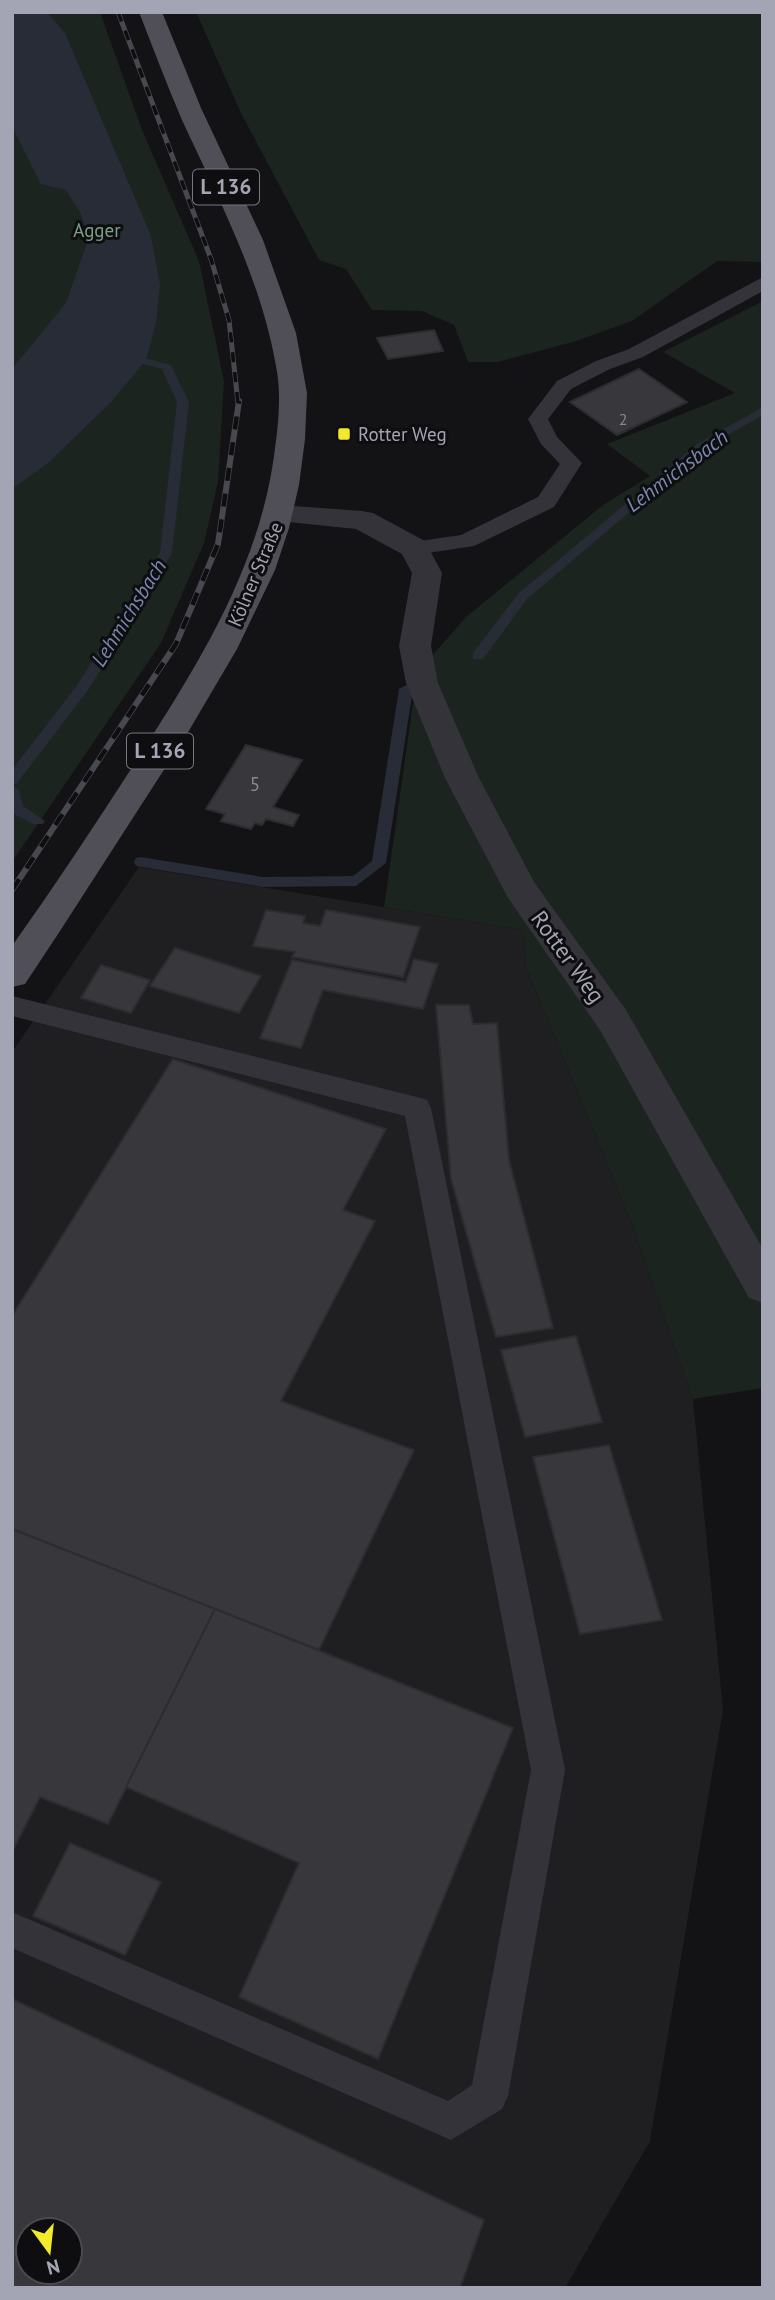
<svg xmlns="http://www.w3.org/2000/svg" width="775" height="2300" font-family="'PT Sans',sans-serif">
<style>
.built{fill:#1f1e21;fill-rule:evenodd}
.green{fill:#1c241f}
.water{fill:#282c37}
.lines{fill:none;stroke-linecap:round;stroke-linejoin:round}
.stream{fill:#282c37;fill-rule:evenodd}
.building{fill:#38373c;stroke:#2d2c30;stroke-width:2;fill-rule:evenodd}
.service{fill:#343339;fill-rule:evenodd}
.minor{fill:#343339;fill-rule:evenodd}
.primary{fill:#504f58;fill-rule:evenodd}
.rail-far1-casing{stroke:#484850;stroke-width:5}
.rail-casing{stroke:#484850;stroke-width:6}
.rail-far1{stroke:#0e0d0f;stroke-width:3.5;stroke-dasharray:10;stroke-linecap:butt}
.rail{stroke:#0e0d0f;stroke-width:4.5;stroke-dasharray:13;stroke-linecap:butt}
.poi-dot{fill:#f3ea2b;stroke:#0e0d0f;stroke-width:2.5}
.labels{text-anchor:middle;stroke-width:6;stroke-linejoin:round;paint-order:stroke}
.far-number-label{font-size:16px;fill:#888996}
.far-park-label{font-size:19px;fill:#7aa087;stroke:#0e0d0f}
.far-poi-label{font-size:19px;fill:#a3a4b4;stroke:#0e0d0f;text-anchor:start}
.far-street-label{font-size:19px;fill:#a3a4b4;stroke:#0e0d0f}
.number-label{font-size:19px;fill:#888996}
.shield{fill:#0e0d0f;stroke:#767782;stroke-width:2}
.shield-label{font-size:21px;font-weight:bold;fill:#a3a4b4}
.far-water-label{font-size:21px;font-style:italic;fill:#7a87b0;stroke:#0e0d0f}
.street-label{font-size:23px;fill:#a3a4b4;stroke:#0e0d0f}
</style>
<rect width="100%" height="100%" fill="#131214"/>
<!-- built -->
<path class="built" d="M139 867 524 930 526 967 630 1219 693 1399 723 1710 650 2141 565 2288H12V1052ZM28 2230H70V2272H28Z"/>
<!-- green -->
<g class="green">
<path d="M12 12H100L142 130 199 261 224 381 218 482 204 543 161 643 12 862Z"/>
<path d="M196 12H763V262L717 261 632 321 573 342 498 362H468L454 325 422 311 372 310 346 269 319 260 241 113Z"/>
<path d="M763 301V1388L693 1399 630 1219 526 967 524 930 384 907 413 704 431 657 466 617 603 505 650 476 607 444 735 393 663 352Z"/>
</g>
<!-- water -->
<path class="water" d="M12 12H47L65 33 151 236 160 285 156 322 146 360 110 403 48 463 12 489V369L66 303 88 240 81 214 66 190 41 184 12 126Z"/>
<g class="lines">
<!-- stream -->
<g class="stream">
<path d="M125 353 171 365 189 402 172 553 88 690 17 783 12 785V770L78 684 160 553 177 402 162 369 121 358V354Z"/>
<path d="M763 407V415L705 448 527 599 483 659H473V653L519 593 697 444Z"/>
<path d="M406 685 413 689 386 863 356 886 263 887 136 866 134 862 136 858 141 857 263 877 353 876 372 861 399 689Z"/>
<path d="M12 785 19 790 23 806 45 821 43 824H33L12 813Z"/>
</g>
</g>
<!-- building -->
<g class="building">
<path d="M434 330 443 351 388 359 377 338Z"/>
<path d="M639 369 687 402 617 435 570 402Z"/>
<path d="M246 745 302 760 273 807 299 815 293 826 266 819 262 825 255 823 251 829 221 821 225 814 206 809Z"/>
<path d="M266 910 305 916 303 923 320 926 326 910 420 927 403 977 292 957 295 952 253 946Z"/>
<path d="M175 948 261 976 239 1013 150 986Z"/>
<path d="M414 959 438 964 423 1009 323 990 301 1048 260 1038 292 960 406 982Z"/>
<path d="M101 965 150 980 131 1013 81 998Z"/>
<path d="M436 1005H469L473 1024 497 1023 509 1160 553 1328 496 1337 451 1179Z"/>
<path d="M173 1059 386 1129 343 1210 375 1221 281 1401 414 1450 319 1650 12 1529V1316Z"/>
<path d="M576 1336 602 1422 525 1437 501 1350Z"/>
<path d="M609 1445 662 1620 580 1634 533 1457Z"/>
<path d="M12 1529 215 1609 108 1824 40 1797 12 1852Z"/>
<path d="M215 1609 513 1728 378 2059 239 1997 299 1863 126 1787Z"/>
<path d="M70 1843 161 1882 125 1955 33 1916Z"/>
<path d="M12 1999 484 2220 460 2288H12ZM28 2230H70V2272H28Z"/>
</g>
<g class="lines">
<!-- service -->
<g class="service">
<path d="M763 277V291L643 357 610 369 571 389 548 419 557 437 582 463 554 507 474 546 414 555 406 553 403 548 406 543 461 535 538 497 560 464 541 444 528 419 557 381 596 361 629 349Z"/>
<path d="M12 996 417 1097 427 1100 431 1108 565 1770 508 2096 502 2109 451 2140 12 1948V1912L448 2101 472 2085 531 1770 405 1116 12 1016Z"/>
</g>
<!-- minor -->
<path class="minor" d="M280 505 362 511 373 513 425 541 442 573 431 646 438 683 479 778 534 882 626 1010 763 1249V1303L749 1298 600 1030 508 898 445 778 406 683 399 646 412 573 402 554 356 529 269 520 265 514 269 508Z"/>
<!-- primary -->
<path class="primary" d="M139 12H162L201 108 263 240 296 333 307 393 305 439 299 485 289 528 275 570 237 649 187 734 60 931 25 984 12 987V946C54 887 94 826 133 766 195 669 258 572 274 456 278 427 282 396 276 366 261 279 219 200 182 120 167 85 153 48 139 12Z"/>
<defs>
<path id="rail-far1" d="M118 12 211 259 229 320 238 403"/>
<path id="rail" d="M12 890 176 644 218 544 239 401"/>
</defs>
<!-- rail-far1 casing -->
<use href="#rail-far1" class="rail-far1-casing"/>
<!-- rail casing -->
<use href="#rail" class="rail-casing"/>
<!-- rail-far1 -->
<use href="#rail-far1" class="rail-far1"/>
<!-- rail -->
<use href="#rail" class="rail"/>
</g>
<!-- markers -->
<rect class="poi-dot" x="337" y="427" width="14" height="14" rx="3.5"/>
<g class="labels">
<!-- far-number labels -->
<g class="far-number-label">
<text x="623" y="425">2</text>
</g>
<!-- far-park labels -->
<g class="far-park-label">
<text x="97" y="237">Agger</text>
</g>
<!-- far-poi labels -->
<g class="far-poi-label">
<text x="358" y="441">Rotter Weg</text>
</g>
<!-- far-street labels -->
<g class="far-street-label">
<text transform="translate(255 574) rotate(-67)" y="7">Kölner Straße</text>
</g>
<!-- number labels -->
<g class="number-label">
<text x="255" y="791">5</text>
</g>
<!-- shield labels -->
<g class="shield">
<rect x="193" y="169.5" width="66" height="35" rx="5"/>
<rect x="127" y="733.5" width="66" height="35" rx="5"/>
</g>
<g class="shield-label">
<text x="226" y="194">L 136</text>
<text x="160" y="758">L 136</text>
</g>
<!-- far-water labels -->
<g class="far-water-label">
<text transform="translate(677 471) rotate(-37)" y="7">Lehmichsbach</text>
<text transform="translate(129 613) rotate(-58)" y="7">Lehmichsbach</text>
</g>
<!-- street labels -->
<g class="street-label">
<text transform="translate(568 957) rotate(54)" y="8">Rotter Weg</text>
</g>
</g>
<!-- border -->
<rect width="775" height="2300" fill="none" stroke="#a3a4b4" stroke-width="28"/>
<!-- north arrow -->
<g transform="translate(49 2251) rotate(165)"><circle r="33" fill="#0e0d0f" stroke="#4a4951" stroke-width="2"/>
<path d="M0-5L12 26L0 18L-12 26Z" fill="#f3ea2b"/>
<text y="-10" font-size="19" font-weight="bold" text-anchor="middle" fill="#a3a4b4">N</text>
</g>
</svg>
